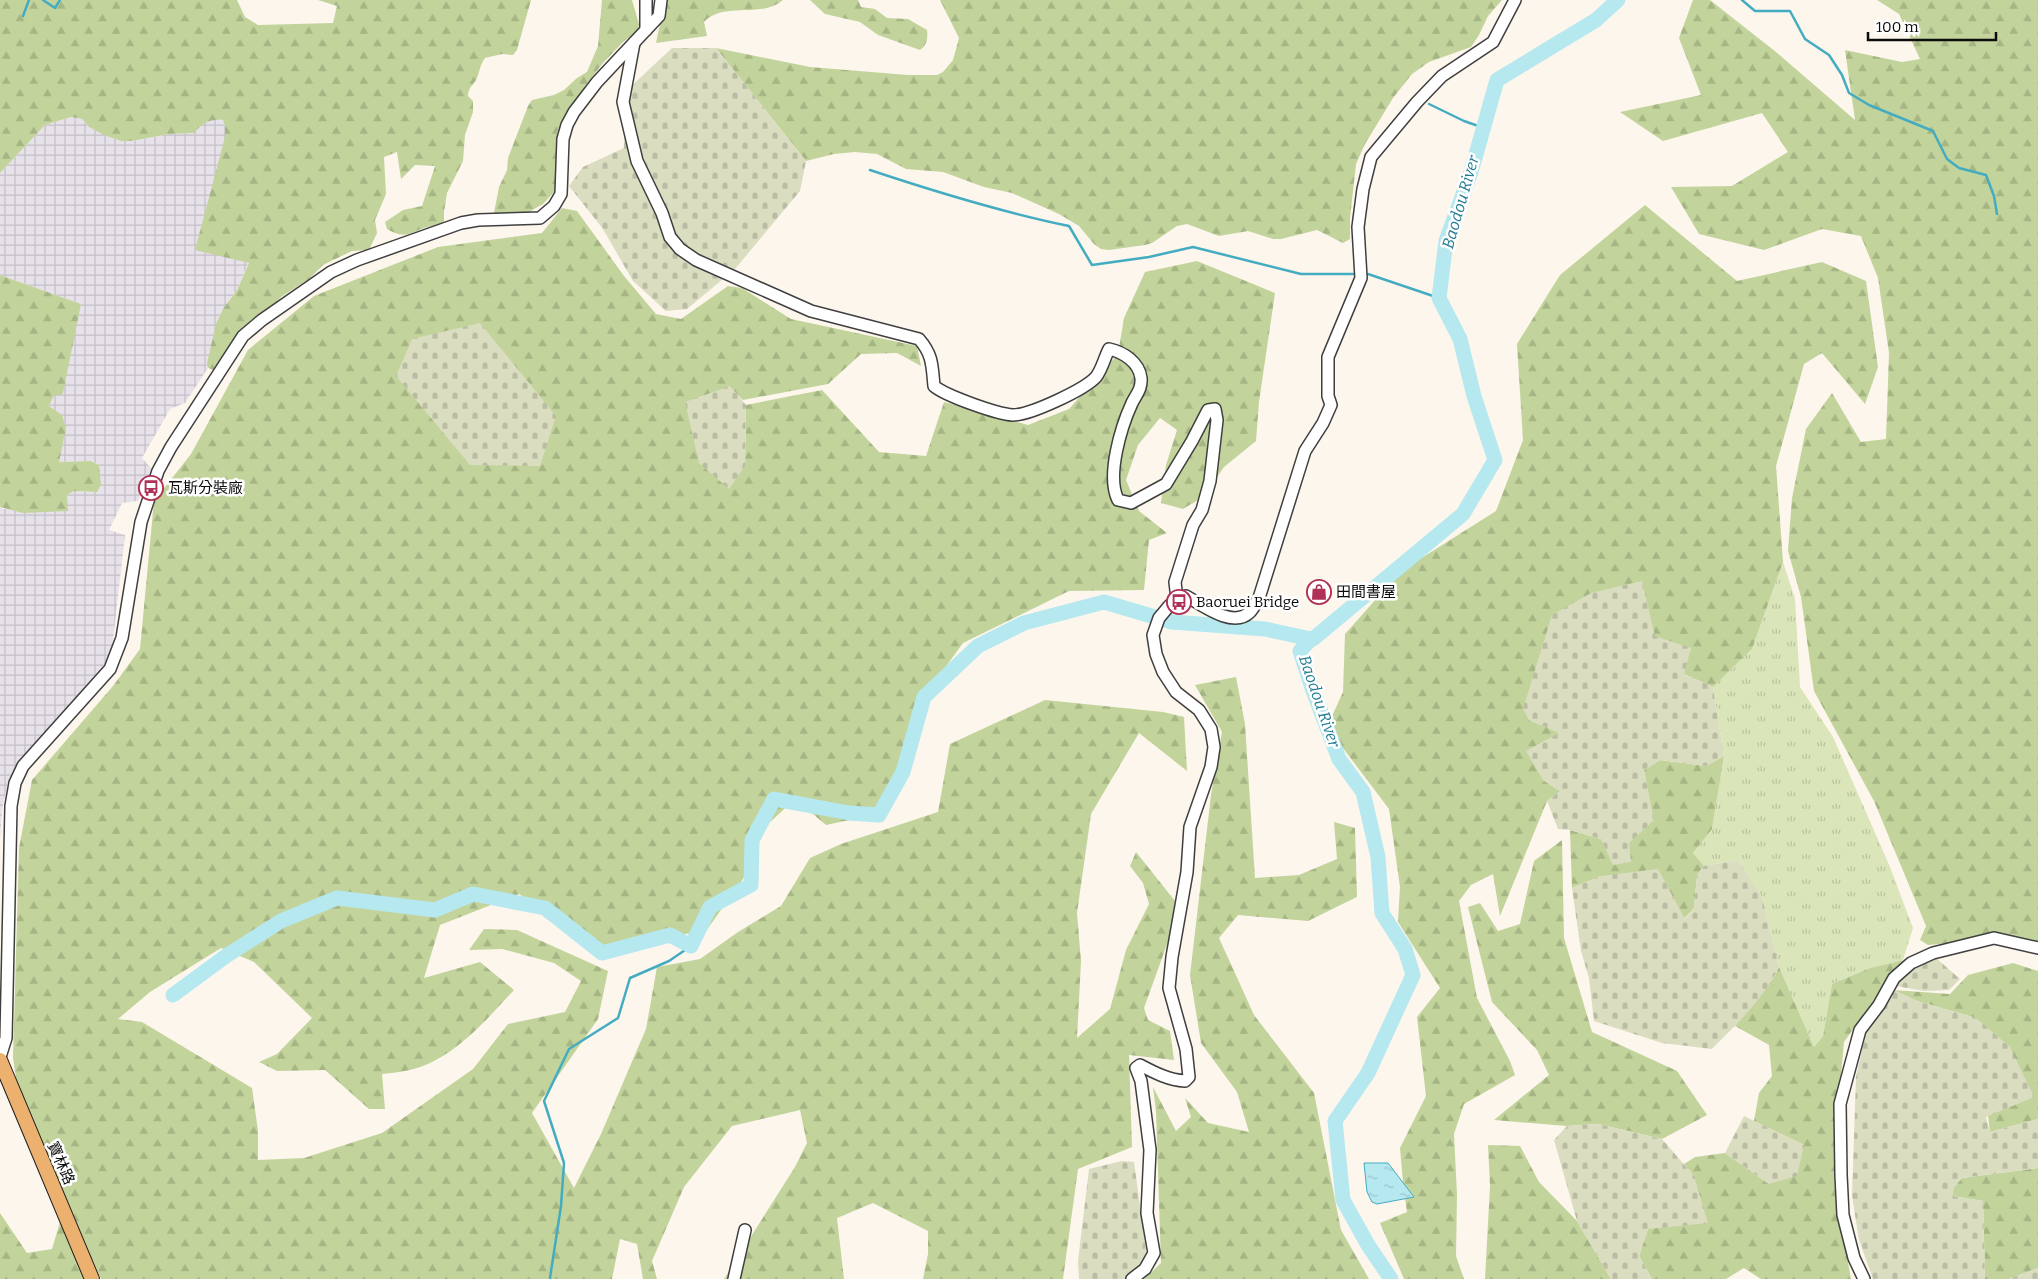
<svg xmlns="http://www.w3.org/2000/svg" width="2038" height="1279" font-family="Bitter,'Noto Sans TC',serif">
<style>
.industrial{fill:url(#industrial-grid)}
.grass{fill:url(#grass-tufts)}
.forest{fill:url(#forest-firs)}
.cemetery{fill:url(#cemetery-stones)}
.water{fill:url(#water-ripples);stroke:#44acc1}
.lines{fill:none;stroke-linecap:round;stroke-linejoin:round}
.stream{stroke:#44acc1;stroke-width:2.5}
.river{stroke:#b6e8f0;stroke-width:15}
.minor-casing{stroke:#3f3f3f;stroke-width:14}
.major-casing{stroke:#1d1d1d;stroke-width:16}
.minor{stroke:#fff;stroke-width:11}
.major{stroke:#ecb06f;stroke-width:14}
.labels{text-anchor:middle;stroke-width:5;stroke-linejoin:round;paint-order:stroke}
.poi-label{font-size:15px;fill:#0c0c0c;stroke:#fff;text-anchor:start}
.street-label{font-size:15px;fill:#0c0c0c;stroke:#fff}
.water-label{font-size:16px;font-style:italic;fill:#217c92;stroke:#fff}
</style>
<defs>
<pattern id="industrial-grid" width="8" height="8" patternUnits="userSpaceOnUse" patternTransform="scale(1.25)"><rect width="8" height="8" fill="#e7e1ea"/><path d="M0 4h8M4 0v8" fill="none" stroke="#c5c0c8"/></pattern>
<pattern id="grass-tufts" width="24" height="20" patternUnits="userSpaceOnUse" patternTransform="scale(1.25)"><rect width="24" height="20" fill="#dae5ba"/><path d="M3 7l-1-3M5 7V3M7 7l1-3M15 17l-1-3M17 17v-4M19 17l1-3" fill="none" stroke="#bac39f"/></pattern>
<pattern id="forest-firs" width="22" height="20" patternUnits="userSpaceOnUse" patternTransform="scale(1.25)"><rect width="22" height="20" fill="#c2d49b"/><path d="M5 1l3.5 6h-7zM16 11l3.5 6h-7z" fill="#a6b584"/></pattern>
<pattern id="cemetery-stones" width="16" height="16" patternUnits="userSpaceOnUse" patternTransform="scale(1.25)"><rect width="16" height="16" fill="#daddc0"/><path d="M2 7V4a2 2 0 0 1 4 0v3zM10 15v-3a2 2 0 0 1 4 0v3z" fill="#babca4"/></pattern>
<pattern id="water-ripples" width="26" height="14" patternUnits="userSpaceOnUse" patternTransform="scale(1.25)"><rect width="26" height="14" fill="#b6e8f0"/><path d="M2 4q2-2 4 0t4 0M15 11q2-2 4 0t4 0" fill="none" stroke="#9bc6cd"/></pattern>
</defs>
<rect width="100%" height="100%" fill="#fdf6ed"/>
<!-- industrial -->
<path class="industrial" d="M71 117 82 119 89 127 121 141H132L169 134 193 133 202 124 212 119 223 120 225 126V137L249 262 237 290 223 309 207 363 208 368 185 403 170 409 142 458 152 469 138 501 122 503 109 530 125 535 112 649 107 660 90 685 16 765 8 781 2 810 0 840V507L4 509 67 511V495L74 491 97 492 99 465 92 461 59 462V454L49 406 81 304 0 275V173L45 125Z"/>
<!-- grass -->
<path class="grass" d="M1783 562 1795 599 1800 687 1833 737 1890 867 1913 928 1903 960 1870 968 1832 984 1823 1036 1814 1047 1779 967 1762 897 1738 860 1704 866 1693 853 1712 829 1724 756 1713 687 1752 649Z"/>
<!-- forest -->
<g class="forest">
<path d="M0 0H237L245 17 258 25 333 23 337 6 318 0H531L517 50 513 55 502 54 485 58C480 65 480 70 477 78 474 85 468 87 468 96L473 101V112L465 135 463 161 447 193 444 212V225C438 226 431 226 424 228 407 234 405 239 387 229L385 222 403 210 422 206 435 166 415 165 401 179 397 152 384 157 386 194 375 220 377 233 369 250 352 251 323 265 310 278 281 297 214 370 208 368 207 363 216 324 223 309 237 290 249 263 195 250 225 137V126L223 120C209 119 203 123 194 133L169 134 132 141H121L104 135 89 127 82 119 71 117 45 125 0 173Z"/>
<path d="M602 0H632L639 24 638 31 624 41 603 63 584 87 576 104 561 122 557 133 555 191 543 204 527 213 510 216 499 215 494 213 499 187 507 170 508 158 528 106 532 100 554 95 564 90 577 78 587 72 598 46Z"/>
<path d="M665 0H783C762 19 724 1 704 22L707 36 656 43Z"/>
<path d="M810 0H858L861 7 875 9 887 18 908 19 927 30C928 39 927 45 920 50L878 35 860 22 825 14Z"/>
<path d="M940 0H1502L1488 16 1479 35 1471 47 1429 62 1412 74 1393 98 1365 144 1356 164 1350 218V239L1343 243 1317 230 1281 239H1273L1248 231 1219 236 1187 224 1177 226 1152 243 1145 245 1109 250 1101 249 1094 244 1079 226 1059 214 1012 193 984 187 943 172 906 169 877 154 855 152 834 154 806 161 716 48 810 67 908 75H937L943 72 953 60 959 38Z"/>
<path d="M1693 0H1710L1776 52 1855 120 1845 50 1902 62 1920 59 1899 14 1877 0H2038V948L1995 939 1928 945 1920 940 1926 926 1874 801 1814 691 1801 597 1788 551 1792 498 1806 429 1832 393 1861 442 1886 439 1889 353 1878 278 1861 236 1822 229 1764 250 1699 234 1671 187 1732 186 1788 152 1762 113 1663 141 1620 112 1701 95 1679 38Z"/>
<path d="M1645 205 1737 281 1822 262 1866 281 1878 367 1865 404 1822 353 1804 364 1776 466 1783 562 1752 649 1713 687 1684 674 1529 720 1560 733 1543 780 1560 791 1547 801 1500 916 1493 874 1471 885 1459 901 1477 998 1510 1061 1515 1075 1464 1104 1454 1134 1457 1195 1456 1256 1464 1279H1404L1380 1223 1407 1212 1405 1198 1413 1196 1403 1182 1400 1148 1426 1096 1417 1017 1440 988 1398 922 1400 887 1389 809 1327 727 1343 692 1345 634 1401 571 1496 511 1523 440 1517 344 1560 275Z"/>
<path d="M562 208 577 211 624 276 656 314 681 319 728 286 742 288 791 319 917 346 921 366 897 353 861 354 828 384 743 400 730 387 745 466 746 405 822 390 879 452 926 456 944 402 1028 425 1069 409 1118 354 1124 318 1145 272 1197 261 1275 293 1259 402 1256 441 1224 467 1203 497 1183 509 1161 503 1166 465 1177 430 1160 418 1138 445 1126 480 1139 511 1167 533 1149 540 1144 590 1069 591 963 643 926 694 907 753 882 813 826 825 795 799 767 825 743 879 706 931 671 936 616 954 519 894 440 925 424 978 480 962 514 990C490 1016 465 1045 434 1061 418 1070 400 1072 382 1074L385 1109H369L325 1070 277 1071 259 1062 277 1054 312 1018 254 962 221 948 150 992 118 1019 142 1022 252 1088 258 1131V1160L304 1158 382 1133 473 1069 508 1024 565 1012 581 981 554 963 502 949 469 950 484 929 517 930 608 971 598 1019 532 1113 574 1188 601 1134 646 1029 657 967 700 959 738 932 781 906 810 858 841 844 938 812 950 744 1045 700 1163 712 1184 717 1187 771 1139 733 1091 814 1077 913 1081 961 1077 1038 1110 1009 1126 950 1149 904 1143 883 1130 866 1136 852 1175 901 1170 936 1144 1008 1148 1020 1170 1031 1174 1060 1129 1055 1132 1147 1078 1169 1063 1279H923L928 1254V1231L873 1203 837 1218 844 1279H724L795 1167 807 1143 800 1110 732 1126 684 1187 652 1261 657 1279H643L637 1244 620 1239 612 1279H101L17 1084 13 1058 19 848 32 780 113 686 140 649 154 501 191 454 248 350 314 296 438 247 542 233Z"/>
<path d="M0 275 81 304 63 393 61 395H54L49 406 62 415 66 428 59 462 91 461 99 465 101 485 97 492 74 491 67 495 68 511 23 513 0 507Z"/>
<path d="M1236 677 1245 724 1255 878 1299 875 1337 859 1334 822 1355 828 1357 897 1308 921 1238 915 1219 938 1254 1015 1314 1093 1341 1230 1369 1279H1144L1161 1263 1156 1112 1153 1087 1176 1131 1191 1117 1185 1098 1208 1123 1249 1132 1237 1092 1201 1043 1190 975 1211 795 1222 732 1195 685Z"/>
<path d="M1724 756 1712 829 1693 853 1704 866 1697 875 1694 908 1684 919 1601 876 1572 888 1570 830 1601 839 1628 843 1653 820 1644 770 1660 760 1706 766Z"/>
<path d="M1562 840 1564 938 1592 1032 1677 1071 1707 1115 1662 1139 1598 1124 1567 1126 1494 1120 1549 1075 1537 1050 1492 1002 1468 907 1480 903 1498 931 1520 924 1534 861Z"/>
<path d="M1903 960 1844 1042 1835 1140 1838 1207 1851 1279H1761L1744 1268 1726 1279H1652L1639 1256 1648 1229 1694 1176 1684 1164 1695 1157 1725 1153 1769 1184 1804 1145 1754 1121 1759 1093 1772 1076 1769 1045 1735 1026 1774 977 1779 967 1814 1047 1823 1036 1832 984 1870 968Z"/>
<path d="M2013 963 2038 971V1119L1990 1132 1976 1018 1917 1001 1893 990 1950 994 1968 975Z"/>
<path d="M1488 1145 1520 1146 1539 1182 1577 1221 1611 1279H1485L1490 1186Z"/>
<path d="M2038 1168V1268L2009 1279H1985L1983 1201 1952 1196 1954 1187 1962 1178Z"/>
<path d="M0 1213 27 1253 52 1249 60 1222 84 1279H0Z"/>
</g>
<!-- cemetery -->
<g class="cemetery">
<path d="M672 48H716L806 161 800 191 735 269 687 309 666 311 633 281 603 229 569 186 583 167 624 148 625 92Z"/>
<path d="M480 323 556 416 540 466 470 465 396 376 412 339Z"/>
<path d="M730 386 746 405 745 466 729 489 699 463 685 402Z"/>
<path d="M1642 581 1655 636 1691 648 1684 674 1713 687 1724 756 1706 766 1660 760 1644 770 1654 820 1629 843 1631 862 1613 865 1601 839 1570 830 1558 829 1547 801 1560 791 1543 780 1526 751 1559 733 1529 720 1523 709 1552 615 1591 593Z"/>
<path d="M1738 860 1762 897 1779 967C1764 998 1736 1025 1712 1049L1662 1043 1594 1021 1589 978 1581 951 1572 888 1601 876 1658 869 1685 919 1694 908 1697 875 1704 866Z"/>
<path d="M1936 958 1960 979 1949 990 1924 991 1896 986C1908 967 1913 962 1936 958Z"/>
<path d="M1893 990 1917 1001 1976 1018 2010 1047 2034 1097 1986 1117 1990 1132 2038 1119V1168L1962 1178 1954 1187 1952 1196 1983 1201 1985 1279H1873L1859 1240 1852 1196 1856 1077 1866 1033Z"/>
<path d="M1744 1116 1804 1145 1797 1176 1769 1184 1725 1153Z"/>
<path d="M1598 1124 1662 1139 1694 1176 1708 1223 1648 1229 1639 1256 1652 1279H1611L1577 1221 1554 1140 1567 1126Z"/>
<path d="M1122 1161 1134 1162 1146 1251 1143 1266 1125 1279H1079L1078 1261 1089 1169Z"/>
<path d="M2038 1268V1279H2009Z"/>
</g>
<!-- water -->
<path class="water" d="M1364 1163H1388L1414 1197 1377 1204 1372 1202 1367 1192Z"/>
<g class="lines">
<!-- stream -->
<g class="stream">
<path d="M43 0 55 8 60 0"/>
<path d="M1742 0 1755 11H1790L1805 39 1829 55 1842 75 1849 93 1869 105 1933 131 1947 159 1959 168 1986 175 1994 196 1997 214"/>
<path d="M23 16 29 0"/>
<path d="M1429 104 1464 121 1484 128"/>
<path d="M870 170C936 192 1001 212 1069 226L1092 265 1149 257 1193 247 1301 274H1353"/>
<path d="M1368 274 1439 298"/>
<path d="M550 1278 561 1206 564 1163 544 1101 569 1049 618 1018 630 978 669 961 691 946"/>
</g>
<!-- river -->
<g class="river">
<path d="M173 995 226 956 281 921 337 898 435 910 473 894 545 908 602 953 670 935 691 946 710 907 751 885 752 840 774 799 849 813 879 815 903 772 924 697 978 646 1024 623 1104 602 1172 622 1265 629 1311 639"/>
<path d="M1391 1279 1368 1245 1343 1200 1335 1121 1368 1073 1413 975 1405 949 1382 913 1378 857 1363 792 1339 759 1312 688 1300 651 1311 639H1313L1463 514 1495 460 1474 396 1460 339 1439 298 1446 241 1471 172 1497 80 1596 20 1618 0"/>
</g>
<defs>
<g id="minor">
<path d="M646 0V30"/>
<path d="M634 43 623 102 637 161 662 213 670 237 680 249 696 260 811 311 919 339C933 355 932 366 934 386 946 396 997 414 1013 415 1030 415 1084 390 1096 377 1102 369 1104 359 1109 349 1123 352 1139 362 1141 378 1142 389 1136 395 1132 403 1121 427 1106 476 1118 500L1131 503 1166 484 1192 441 1208 410 1215 409 1217 420 1210 481 1202 510 1193 525 1175 582 1177 599"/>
<path d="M0 1057 6 1038 11 806 15 783 23 766 110 669 122 638 141 522 158 471 171 447 243 336 262 320 331 272 357 260 461 223 478 220 540 218 554 206 561 194 563 139 567 125 574 112 597 82 659 16 661 0"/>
<path d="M734 1279 745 1230"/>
<path d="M1132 1279 1145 1269 1154 1253 1147 1213 1150 1150 1141 1081 1136 1068 1140 1065C1155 1073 1169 1080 1185 1081L1189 1077 1186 1049 1169 988 1172 957 1187 872 1190 827 1211 767 1214 747 1211 729 1199 710 1176 692 1163 672 1156 654 1153 635 1159 618 1169 606 1177 599 1186 596C1202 605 1233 629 1250 612 1254 608 1256 603 1259 598L1305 451 1323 423 1331 405 1328 396V357L1361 278 1358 227 1363 189 1371 157 1417 102 1442 76 1493 42 1515 0"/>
<path d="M1864 1279 1854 1258 1843 1215 1841 1175 1840 1104 1860 1030 1879 1005 1894 978 1911 963 1933 953 1994 938 2038 948"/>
</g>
<path id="major" d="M0 1060 92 1279"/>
</defs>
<!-- minor casing -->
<use href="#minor" class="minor-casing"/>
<!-- major casing -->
<use href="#major" class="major-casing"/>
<!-- minor -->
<use href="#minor" class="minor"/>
<!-- major -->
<use href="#major" class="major"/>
</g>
<!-- icons -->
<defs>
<symbol id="bus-ring" viewBox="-11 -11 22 22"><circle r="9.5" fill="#fff" stroke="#af3155" stroke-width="1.5"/><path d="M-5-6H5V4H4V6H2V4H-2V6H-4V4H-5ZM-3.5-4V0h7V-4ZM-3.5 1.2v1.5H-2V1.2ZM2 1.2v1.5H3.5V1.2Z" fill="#af3155"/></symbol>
<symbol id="shop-ring" viewBox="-11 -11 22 22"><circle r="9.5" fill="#fff" stroke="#af3155" stroke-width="1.5"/><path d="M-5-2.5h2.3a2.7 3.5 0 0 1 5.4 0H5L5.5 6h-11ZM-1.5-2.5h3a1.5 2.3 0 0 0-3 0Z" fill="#af3155"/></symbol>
</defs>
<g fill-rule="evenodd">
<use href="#bus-ring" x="137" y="474" width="28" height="28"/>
<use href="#shop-ring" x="1305" y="578" width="28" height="28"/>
<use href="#bus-ring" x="1165" y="588" width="28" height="28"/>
</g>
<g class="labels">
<!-- poi labels -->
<g class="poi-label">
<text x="168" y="493">瓦斯分裝廠</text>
<text x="1336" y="597">田間書屋</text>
<text x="1196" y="607">Baoruei Bridge</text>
</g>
<!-- street labels -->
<g class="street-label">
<text transform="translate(61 1163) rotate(66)" y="5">寶林路</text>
</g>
<!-- water labels -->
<g class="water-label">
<text transform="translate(1460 202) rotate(-74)" y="6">Baodou River</text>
<text transform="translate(1320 701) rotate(71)" y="6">Baodou River</text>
</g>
</g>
<!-- scale -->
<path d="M1868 32v8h128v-8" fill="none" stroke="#0c0c0c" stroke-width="2.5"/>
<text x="1876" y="32" font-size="15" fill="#0c0c0c" stroke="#ffffff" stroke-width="4" paint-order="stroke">100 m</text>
</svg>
